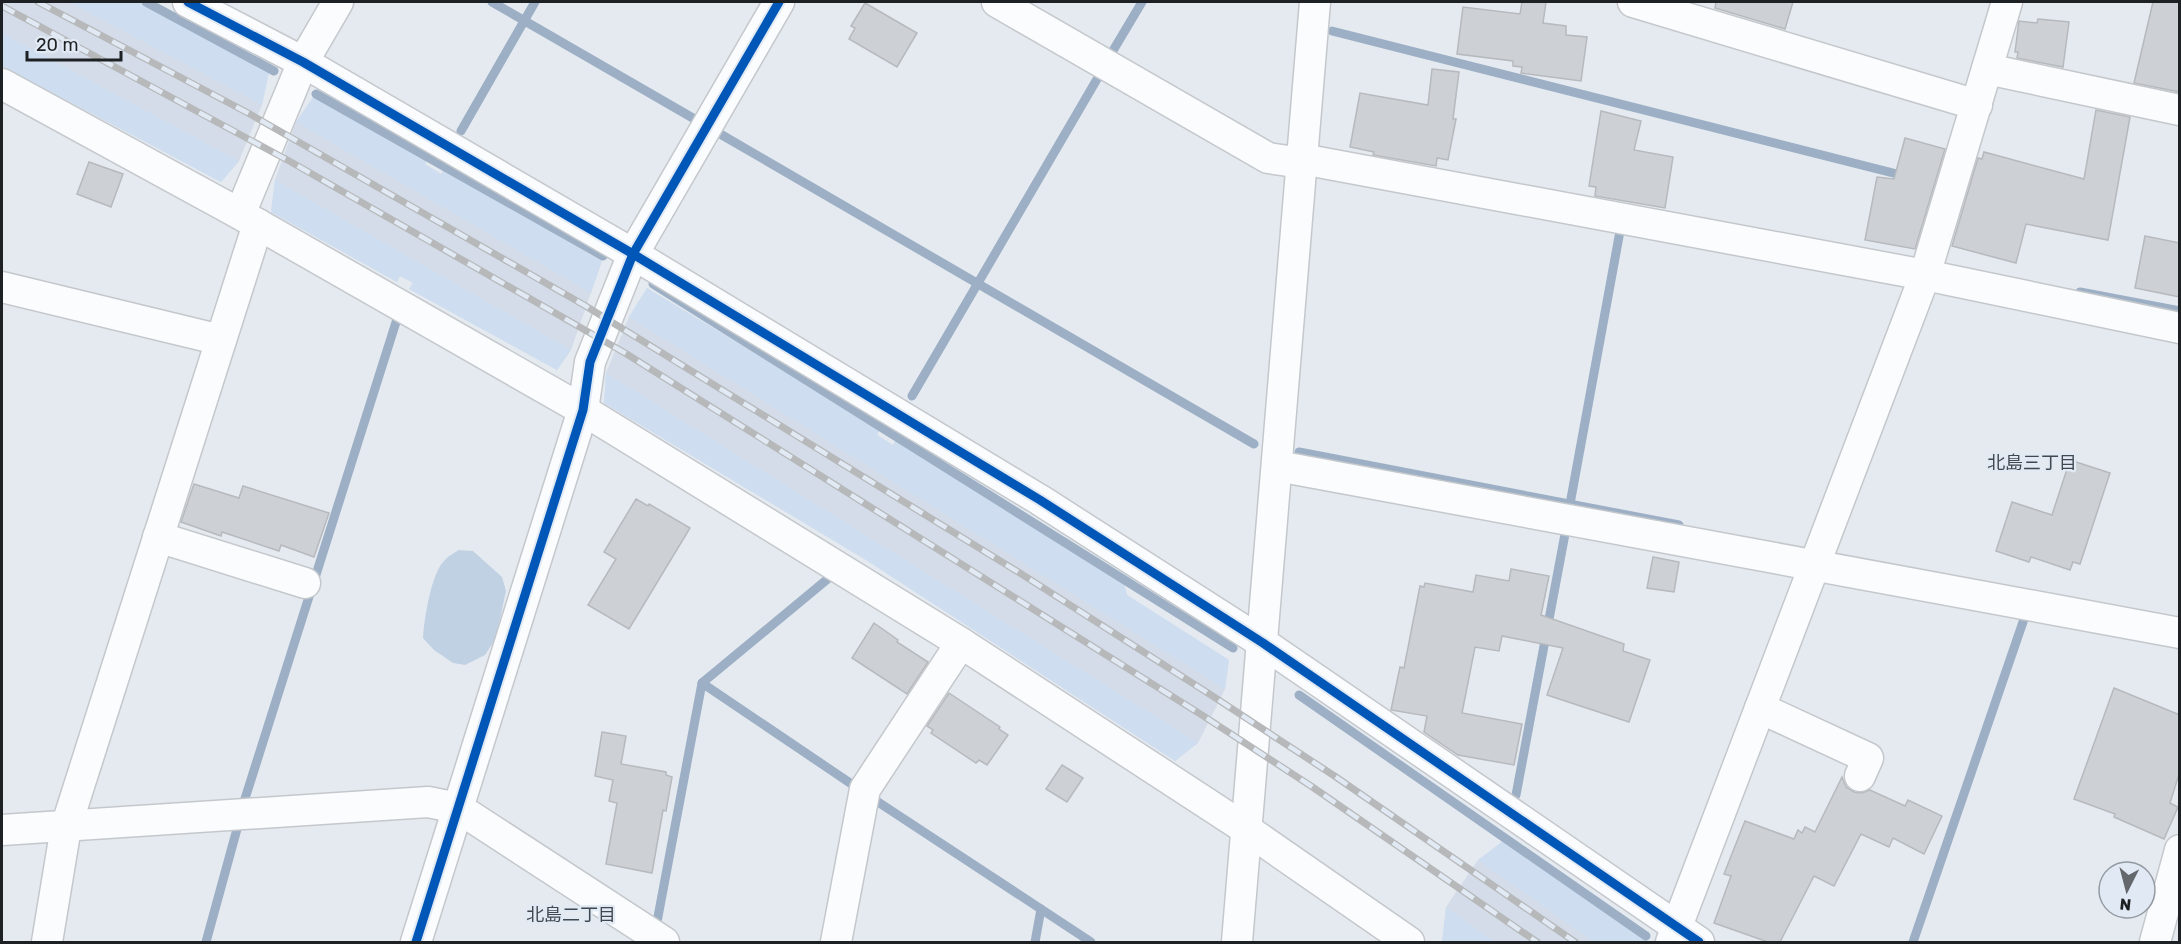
<svg xmlns="http://www.w3.org/2000/svg" width="2181" height="944" font-family="Rubik,'Noto Sans JP',sans-serif">
<style>
.built{fill:#d3dce8}
.green{fill:#cedef0}
.forest{fill:#c1d1e4}
.lines{fill:none;stroke-linecap:round;stroke-linejoin:round}
.stream{stroke:#9cafc5;stroke-width:9}
.building{fill:#cdd1d5;stroke:#b6b9bd;stroke-width:1.5}
.minor-casing{stroke:#c4c8cc;stroke-width:33}
.minor{stroke:#fbfcfd;stroke-width:30}
.rail-casing{stroke:#b6b8b9;stroke-width:7}
.rail{stroke:#e1eaf4;stroke-width:4.5;stroke-dasharray:14;stroke-linecap:butt}
.cycleway-casing{stroke:#e1eaf4;stroke-width:13}
.cycleway{stroke:#0057b8;stroke-width:9}
.labels{text-anchor:middle;stroke-width:4.5;stroke-linejoin:round;paint-order:stroke}
.neighbourhood-label{font-size:18px;fill:#40474f;stroke:#e1eaf4}
</style>
<rect width="100%" height="100%" fill="#e5eaf0"/>
<!-- built -->
<g class="built">
<path d="M2 2H138L269 72 262 105 239 161 221 182 2 66Z"/>
<path d="M314 96 428 159 425 164 441 174 444 169 602 261 571 350 557 370 409 289 413 283 400 276 397 282 271 212 275 180 296 122Z"/>
<path d="M647 288 880 429 877 435 893 445 896 440 1124 583 1127 595 1229 660 1225 689 1198 743 1175 761 866 560 604 403 606 373 629 317Z"/>
<path d="M1503 841 1647 941V942H1442L1446 907 1478 860Z"/>
</g>
<!-- green -->
<g class="green">
<path d="M69 2H138L269 72 262 105Z"/>
<path d="M2 33 239 161 221 182 2 66Z"/>
<path d="M314 96 428 159 425 164 441 174 444 169 602 261 591 293 296 122Z"/>
<path d="M275 180 571 350 557 370 409 289 413 283 400 276 397 282 271 212Z"/>
<path d="M647 288 880 429 877 435 893 445 896 440 1124 583 1127 595 1229 660 1225 689 629 317Z"/>
<path d="M606 373 1198 743 1175 761 866 560 604 403Z"/>
<path d="M1503 841 1647 941V942H1594L1478 860Z"/>
<path d="M1446 907 1495 942H1442Z"/>
</g>
<!-- forest -->
<path class="forest" d="M459 550 473 551 502 577 506 591 496 638 485 655 465 665 453 663 434 650 423 638C424 620 431 574 444 561 448 556 454 553 459 550Z"/>
<g class="lines">
<!-- stream -->
<g class="stream">
<path d="M146 2 274 71"/>
<path d="M492 2 698 121"/>
<path d="M1332 31 1905 176"/>
<path d="M1111 54 1142 2"/>
<path d="M316 94 603 256"/>
<path d="M461 131 535 2"/>
<path d="M722 135 1254 444"/>
<path d="M653 284 1233 648"/>
<path d="M2080 292 2180 311"/>
<path d="M912 396 1100 74"/>
<path d="M1299 452 1679 525"/>
<path d="M1570 504 1620 231"/>
<path d="M702 683 856 787"/>
<path d="M1299 695 1646 936"/>
<path d="M1516 795 1565 534"/>
<path d="M875 800 1091 942"/>
<path d="M243 805 397 319"/>
<path d="M657 922 702 683 830 577"/>
<path d="M206 942 237 829"/>
<path d="M1035 942 1041 909"/>
<path d="M1913 942 2024 619"/>
</g>
</g>
<!-- building -->
<g class="building">
<path d="M1522 2H1546L1543 23 1566 26V35L1587 37 1581 81 1521 73 1522 67 1513 66V61L1457 54 1463 7 1520 14Z"/>
<path d="M1716 2H1793L1785 29 1715 8Z"/>
<path d="M2153 2H2180V92L2134 83Z"/>
<path d="M865 3 917 33 897 67 849 39 855 28 851 26Z"/>
<path d="M2038 19 2069 22 2063 67 2017 58 2018 52H2015L2019 21 2037 23Z"/>
<path d="M1432 69 1459 72 1453 119H1456L1448 160 1437 158 1436 166 1373 155 1374 152 1350 147 1360 93 1428 105Z"/>
<path d="M2096 110 2130 117 2108 240 2026 224 2016 263 1952 246 1978 158 1982 159 1984 152 2084 179Z"/>
<path d="M1601 111 1641 121 1634 150 1673 157 1665 208 1595 196 1596 187 1589 186Z"/>
<path d="M1905 138 1945 149 1915 249 1865 240 1877 177 1894 179Z"/>
<path d="M89 162 123 174 111 207 77 194Z"/>
<path d="M2145 236 2180 243V297L2135 288Z"/>
<path d="M2070 460 2110 473 2080 564 2073 562 2070 570 2031 557 2029 562 1996 551 2012 502 2052 515Z"/>
<path d="M194 484 239 498 243 486 329 513 314 557 281 545 279 551 222 532 221 536 181 522Z"/>
<path d="M636 499 648 506 649 504 690 528 629 629 588 605 616 559 604 552Z"/>
<path d="M1653 557 1679 562 1674 592 1647 588Z"/>
<path d="M1511 569 1549 576 1541 615 1624 644 1623 651 1650 660 1629 722 1547 695 1563 648 1502 636 1499 651 1475 647 1462 713 1522 724 1514 765 1458 755 1424 732 1427 716 1391 710 1400 667 1404 668 1420 586 1424 587 1425 583 1473 592 1476 575 1509 581Z"/>
<path d="M874 623 898 640 897 642 928 662 907 694 852 658Z"/>
<path d="M2114 688 2180 715V771L2170 803 2178 807 2164 839 2114 817 2115 814 2074 799Z"/>
<path d="M949 693 1000 727 999 729 1008 735 987 765 979 760 976 763 931 733 933 730 927 726Z"/>
<path d="M602 732 626 736 621 764 666 772V775L672 777 666 811 663 810 652 873 606 864 617 803 609 801 613 780 595 776Z"/>
<path d="M1062 765 1083 778 1067 802 1046 789Z"/>
<path d="M1842 777 1846 787 1854 792 1862 793 1870 790 1905 806 1908 800 1942 816 1924 854 1893 838 1889 847 1861 834 1834 886 1814 876 1780 942H1768L1714 923 1731 876 1724 874 1745 821 1794 839 1798 830 1802 833 1805 827 1815 832Z"/>
</g>
<g class="lines">
<defs>
<g id="minor">
<path d="M188 2 303 62 633 254 1040 500 1263 643 1699 942"/>
<path d="M997 2 1268 158 1302 163"/>
<path d="M1633 2 1977 105"/>
<path d="M1987 69 2180 110"/>
<path d="M2 84 240 214 583 410 961 643 1246 829 1409 942"/>
<path d="M1302 159 1925 275 2180 328"/>
<path d="M240 214 303 62 338 2"/>
<path d="M2 287 221 340"/>
<path d="M1277 466 2180 633"/>
<path d="M158 537 305 583"/>
<path d="M1760 708 1868 758 1860 776"/>
<path d="M2 830 428 802 458 808 664 942"/>
<path d="M47 942 66 827 258 224"/>
<path d="M416 942 583 410 590 362 633 254 779 2"/>
<path d="M836 942 865 789 961 643"/>
<path d="M1237 942 1315 2"/>
<path d="M1671 942 1925 275 2007 2"/>
<path d="M2155 942 2180 850"/>
</g>
</defs>
<!-- minor casing -->
<use href="#minor" class="minor-casing"/>
<!-- minor -->
<use href="#minor" class="minor"/>
<defs>
<g id="rail">
<path d="M38 2 248 113 584 305 1023 575 1211 695 1336 777 1575 942"/>
<path d="M2 6 291 162 625 353 1205 717 1311 786 1537 942"/>
</g>
</defs>
<!-- rail casing -->
<use href="#rail" class="rail-casing"/>
<!-- rail -->
<use href="#rail" class="rail"/>
<defs>
<g id="cycleway">
<path d="M188 2 303 62 633 254 1040 500 1263 643 1699 942"/>
<path d="M416 942 583 410 590 362 633 254 779 2"/>
</g>
</defs>
<!-- cycleway casing -->
<use href="#cycleway" class="cycleway-casing"/>
<!-- cycleway -->
<use href="#cycleway" class="cycleway"/>
</g>
<g class="labels">
<!-- neighbourhood labels -->
<g class="neighbourhood-label">
<text x="2032" y="469">北島三丁目</text>
<text x="571" y="921">北島二丁目</text>
</g>
</g>
<!-- border -->
<rect width="2181" height="944" fill="none" stroke="#1e2124" stroke-width="6"/>
<!-- north arrow -->
<g transform="translate(2127 890) rotate(186)"><circle r="28" fill="#e1eaf4" stroke="#939aa1" stroke-width="1.5"/>
<path d="M0-4.5L10 22L0 15L-10 22Z" fill="#64676b"/>
<text y="-9" font-size="16" font-weight="bold" text-anchor="middle" fill="#1e2124">N</text>
</g>
<!-- scale -->
<path d="M27 51v9h94v-9" fill="none" stroke="#1e2124" stroke-width="3"/>
<text x="36" y="51" font-size="18" fill="#1e2124" stroke="#e1eaf4" stroke-width="4.5" paint-order="stroke">20 m</text>
</svg>
